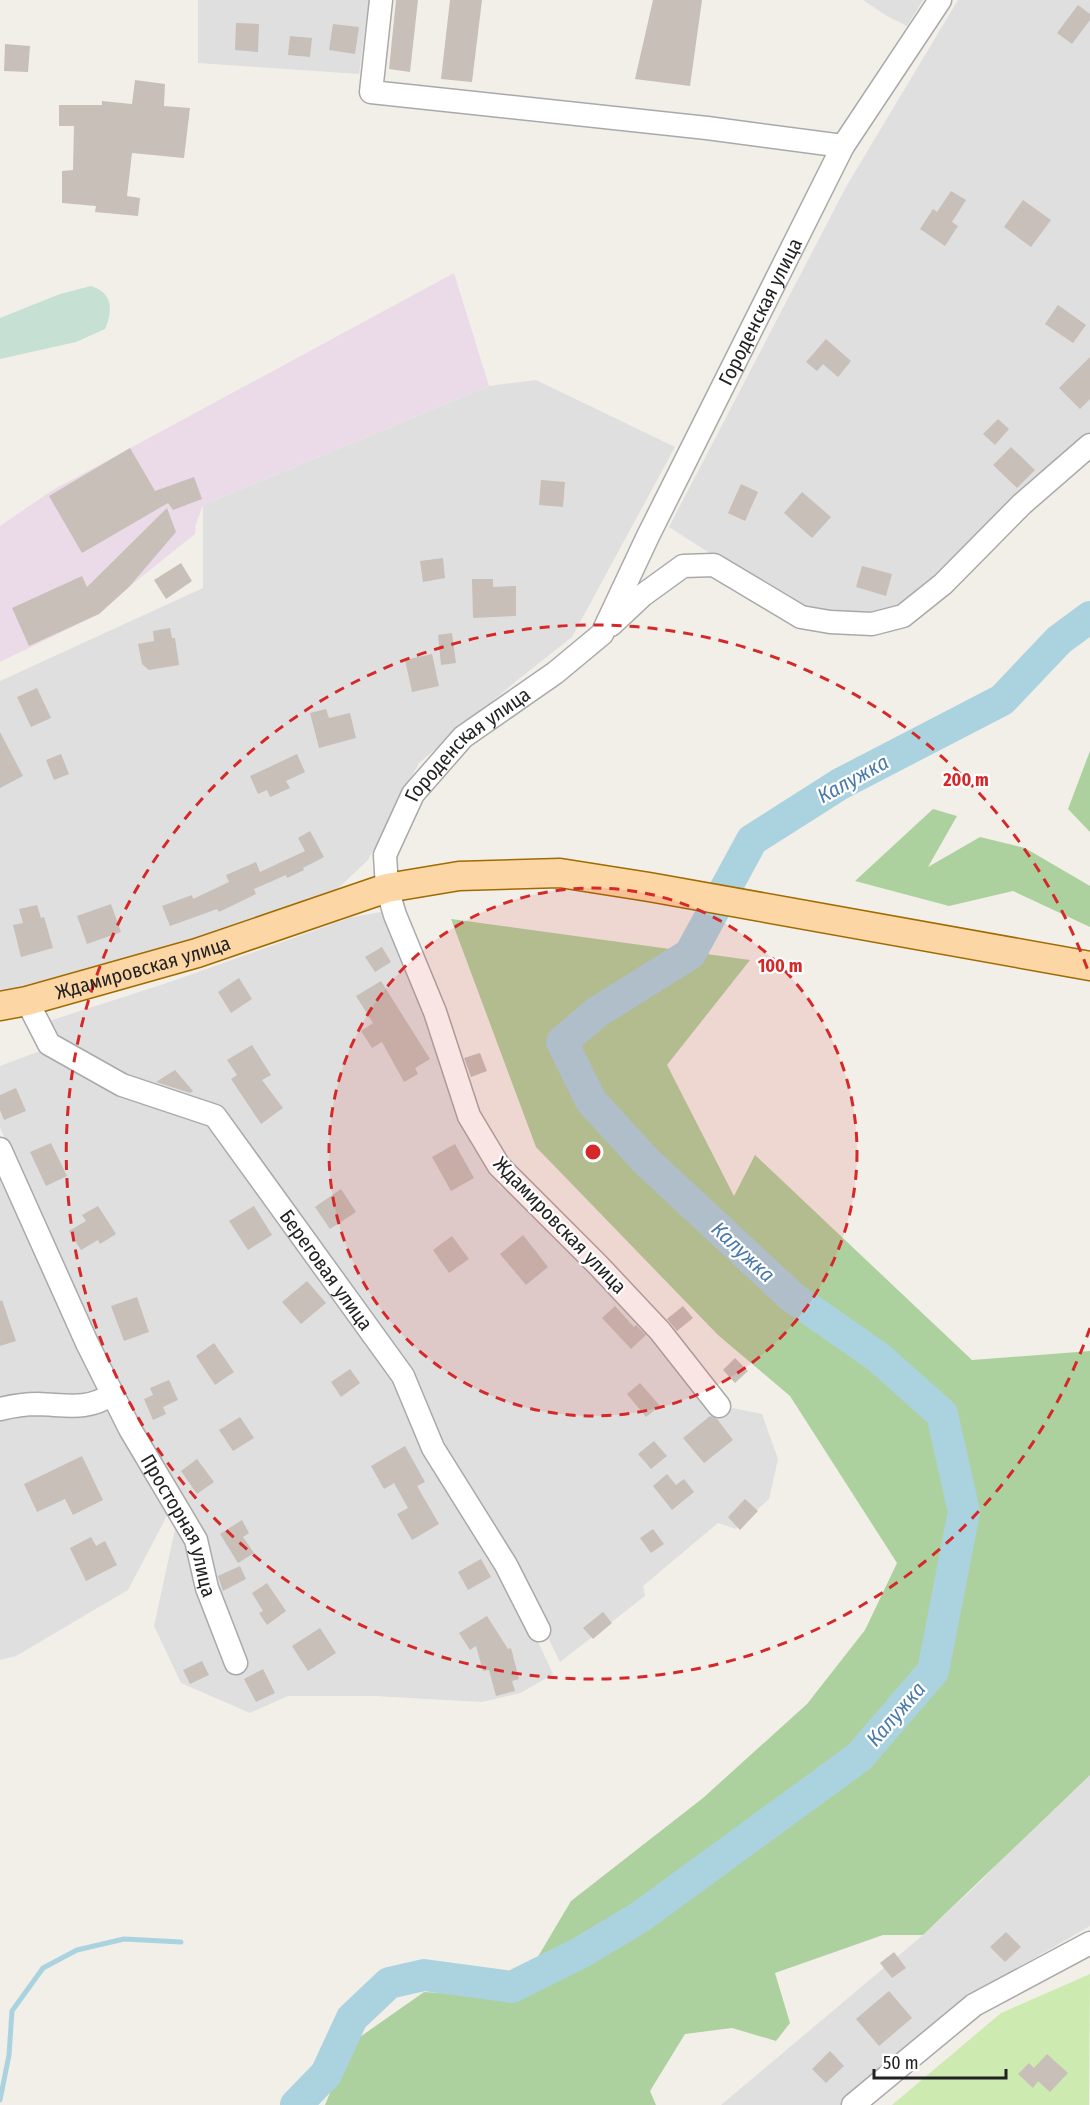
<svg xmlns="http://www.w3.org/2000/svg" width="1090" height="2105" font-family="'Fira Sans Condensed',sans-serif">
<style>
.residential{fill:#e0dfdf}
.industrial{fill:#ebdbe8}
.grass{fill:#cdebb0}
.forest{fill:#add19e}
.wetland{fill:#c6e0d4}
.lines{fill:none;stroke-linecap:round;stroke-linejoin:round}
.stream{stroke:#aad3df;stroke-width:5}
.river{stroke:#aad3df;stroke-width:32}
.building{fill:#c7bfb8}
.minor-casing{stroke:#a9a9a9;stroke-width:25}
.major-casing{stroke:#a06b00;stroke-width:31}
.minor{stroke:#fff;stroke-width:22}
.major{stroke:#fcd6a4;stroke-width:28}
.ring{fill:none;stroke:#d62828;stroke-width:3;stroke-dasharray:10 8}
.labels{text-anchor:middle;stroke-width:4.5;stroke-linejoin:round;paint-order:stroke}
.street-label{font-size:20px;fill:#222;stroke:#fff}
.water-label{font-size:21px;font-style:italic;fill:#4a7aab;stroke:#fff}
.centre{fill:#d62828;stroke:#fff;stroke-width:3}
.ring-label{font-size:18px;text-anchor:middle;font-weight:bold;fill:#d62828;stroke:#fff;stroke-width:4.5;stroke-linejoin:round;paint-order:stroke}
</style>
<rect width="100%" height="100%" fill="#f2efe9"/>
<!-- residential -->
<g class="residential">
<path d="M198 0H369L359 74 198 63Z"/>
<path d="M863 0H923L907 26 887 16Z"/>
<path d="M958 0H1090V438L903 610 869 616 795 608 669 527 846 187Z"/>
<path d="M536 380 675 447 572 637 515 682 419 763 368 860 332 894 219 935 0 995V681L203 588V505L489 386Z"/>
<path d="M381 912 394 926 456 1095 499 1186 526 1199 600 1275 716 1414 733 1408 762 1414 778 1459 769 1499 736 1529 718 1523 643 1586 645 1596 560 1662 513 1566 435 1440 216 1110 128 1078 48 1031 49 1021 170 982 352 917Z"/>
<path d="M40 1051 211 1120 375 1344 500 1560 553 1674 521 1693 482 1702 374 1696H288L250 1713 181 1683 154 1626 177 1520 244 1662 45 1236 0 1127V1066Z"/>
<path d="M0 1158 104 1387 80 1400 0 1401Z"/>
<path d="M109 1405 169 1512 128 1590 16 1656 0 1660V1416Z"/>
<path d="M1090 1766V1926L984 1987 849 2105H721L923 1935 981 1881Z"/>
</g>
<!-- industrial -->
<path class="industrial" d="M454 273 489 386 203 505 196 524 195 534 129 587 99 614 0 662V526L51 491Z"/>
<!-- grass -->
<path class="grass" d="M1090 1974 1089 2105H892L1001 2013Z"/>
<!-- forest -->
<g class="forest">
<path d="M1090 751V832L1068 809Z"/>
<path d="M933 809 957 816 928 867 980 837 1025 848 1090 886V927L1013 891 949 906 855 881Z"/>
<path d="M451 919 750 960 667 1065 734 1196 755 1155 972 1360 1090 1351V1775L923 1935H883L775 1973 790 2023 776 2041 732 2028 685 2034 650 2091 656 2105H325L350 2044 424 1992 514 1997 571 1901 703 1798 807 1704 865 1630 897 1563 790 1396 718 1335 536 1147Z"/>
</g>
<!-- wetland -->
<path class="wetland" d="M91 286C113 293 113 310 105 329L76 342 0 359V318L60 294Z"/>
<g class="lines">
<!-- stream -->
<path class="stream" d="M0 2100 9 2055 12 2011 43 1968 77 1950 124 1939 181 1942"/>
<!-- river -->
<path class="river" d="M296 2105 326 2074 352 2018 389 1983 424 1975 512 1987 580 1953 640 1917 859 1757 933 1671 964 1512 942 1414 878 1357 792 1297 646 1161 591 1101 562 1042 597 1012 690 954 752 840 840 784 1002 700 1059 640 1090 617"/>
</g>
<!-- building -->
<g class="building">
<path d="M396 0H418L410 72 389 69Z"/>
<path d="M450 0H482L472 82 441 79Z"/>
<path d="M653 0H702L690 86 635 79Z"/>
<path d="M1078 5 1090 14V20L1072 44 1057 33Z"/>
<path d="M236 23 259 24 258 52 235 50Z"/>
<path d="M333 24 359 27 355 54 329 50Z"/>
<path d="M290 36 312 38 310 57 288 55Z"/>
<path d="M5 44 30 46 28 72 4 71Z"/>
<path d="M135 80 165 84 164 106 190 108 184 158 132 153 127 196 140 198 138 216 95 212 96 206 62 203V171L73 170 74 126H59V105H102V101L132 104Z"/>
<path d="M951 191 966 200 952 222 958 226 945 246 920 229 933 209 937 212Z"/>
<path d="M1023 200 1051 220 1031 247 1004 227Z"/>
<path d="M1058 305 1086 325 1073 343 1045 324Z"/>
<path d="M826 339 851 361 838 377 823 364 817 371 806 362Z"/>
<path d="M1090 357V399L1080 409 1059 388Z"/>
<path d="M998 419 1009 429 995 445 983 434Z"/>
<path d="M1011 447 1035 470 1017 488 993 465Z"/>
<path d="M130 448 155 491 194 477 202 499 173 510 168 503 82 553 49 496Z"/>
<path d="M541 480 565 482 563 507 539 505Z"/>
<path d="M741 484 758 492 745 521 728 513Z"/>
<path d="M802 492 831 517 812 538 784 513Z"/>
<path d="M167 508 176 532 129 587 99 614 29 646 12 608 82 576 87 587Z"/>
<path d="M443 558 445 578 423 582 420 561Z"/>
<path d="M181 563 192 581 166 599 154 580Z"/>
<path d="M862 566 892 574 886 596 856 587Z"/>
<path d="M472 579H493V587L516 586V616L473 618Z"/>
<path d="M170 628 172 638H175L179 665 149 670 142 664 138 644 154 641 153 631Z"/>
<path d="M452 633 456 663 441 665 438 635Z"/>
<path d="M432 654 439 686 412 692 405 660Z"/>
<path d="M37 688 51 718 31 727 17 697Z"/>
<path d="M326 709 329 718 350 713 356 738 319 748 310 713Z"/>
<path d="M0 732 23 776 0 788Z"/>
<path d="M61 754 69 774 54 780 46 760Z"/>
<path d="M297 754 305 772 286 781 290 788 270 797 267 790 258 794 250 776Z"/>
<path d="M310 831 324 857 303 868 304 870 287 878 286 875 254 889 256 894 219 912 217 909 170 926 162 906 192 895 193 899 229 882 226 875 256 862 260 872 305 851 298 838Z"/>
<path d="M111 904 121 932 87 944 77 916Z"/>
<path d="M37 905 41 918 44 917 53 948 21 957 13 925 23 923 19 909Z"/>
<path d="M382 947 391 962 375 972 365 957Z"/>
<path d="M239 978 252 999 231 1013 218 992Z"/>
<path d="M381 981 430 1059 415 1068 418 1074 404 1082 382 1042 372 1048 361 1031 373 1023 356 996Z"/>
<path d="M252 1045 271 1075 262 1080 283 1108 261 1124 231 1079 237 1075 227 1060Z"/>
<path d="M480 1053 487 1071 471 1077 464 1058Z"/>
<path d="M175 1070 193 1091 190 1093 156 1082Z"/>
<path d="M16 1088 26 1111 4 1120 0 1110V1095Z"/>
<path d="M51 1143 67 1176 46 1186 30 1152Z"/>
<path d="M455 1144 474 1178 451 1191 432 1157Z"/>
<path d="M341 1189 356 1212 330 1229 315 1207Z"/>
<path d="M98 1206 116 1234 100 1244 98 1240 81 1250 69 1231 86 1221 82 1215Z"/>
<path d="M254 1206 272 1235 248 1250 229 1221Z"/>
<path d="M523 1235 548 1267 526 1285 500 1254Z"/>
<path d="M452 1236 469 1259 449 1273 433 1250Z"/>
<path d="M307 1281 326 1303 301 1324 282 1302Z"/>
<path d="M137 1297 149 1332 124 1341 111 1306Z"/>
<path d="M2 1300 16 1341 0 1346V1301Z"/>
<path d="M615 1306 634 1327 636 1325 646 1335 631 1349 602 1318Z"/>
<path d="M683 1306 693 1318 677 1331 667 1319Z"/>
<path d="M214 1343 234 1372 215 1385 196 1356Z"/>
<path d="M735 1358 748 1371 735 1383 723 1370Z"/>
<path d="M350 1369 360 1383 341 1397 331 1382Z"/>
<path d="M169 1380 178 1400 163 1407 166 1414 153 1420 144 1399 153 1395 150 1388Z"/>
<path d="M640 1383 660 1406 646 1417 627 1394Z"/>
<path d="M710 1416 717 1419 733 1440 704 1463 683 1438Z"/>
<path d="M240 1417 254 1438 233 1451 219 1430Z"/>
<path d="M654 1441 667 1456 651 1469 638 1454Z"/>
<path d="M405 1446 425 1482 417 1486 439 1524 412 1540 397 1514 408 1508 394 1483 384 1489 371 1466Z"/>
<path d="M82 1456 103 1500 73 1515 65 1499 37 1512 24 1484Z"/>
<path d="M197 1459 214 1482 197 1494 181 1471Z"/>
<path d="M667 1474 676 1485 684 1479 694 1492 672 1510 653 1486Z"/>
<path d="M745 1499 758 1511 740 1530 728 1517Z"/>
<path d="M242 1520 249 1533 243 1537 254 1553 238 1563 220 1534Z"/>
<path d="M653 1529 664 1544 651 1553 640 1538Z"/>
<path d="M91 1537 96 1546 105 1541 117 1565 86 1581 70 1548Z"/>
<path d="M481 1559 491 1577 468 1590 458 1572Z"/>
<path d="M240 1566 246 1579 223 1591 218 1576Z"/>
<path d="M267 1583 286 1611 267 1625 259 1613 263 1611 252 1593Z"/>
<path d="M603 1612 612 1623 593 1639 583 1628Z"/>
<path d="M487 1616 508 1649 511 1648 519 1679 512 1681 515 1691 496 1696 489 1670 483 1671 476 1646 470 1650 459 1633Z"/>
<path d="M320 1628 336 1653 308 1671 292 1646Z"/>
<path d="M202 1661 209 1675 190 1684 183 1670Z"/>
<path d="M263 1669 275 1693 256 1702 244 1679Z"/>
<path d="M1006 1932 1021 1947 1005 1962 990 1947Z"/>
<path d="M894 1952 906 1968 892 1978 880 1963Z"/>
<path d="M889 1991 912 2018 879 2046 856 2019Z"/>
<path d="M830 2051 844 2066 826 2083 812 2069Z"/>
<path d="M1047 2054 1068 2073 1050 2092 1038 2081 1033 2088 1018 2074 1029 2063 1034 2068Z"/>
</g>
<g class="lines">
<defs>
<g id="minor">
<path d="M381 0 371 92 707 128 843 146"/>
<path d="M611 625 643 595 683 566 714 565 801 617 830 622 872 624 903 616 943 584 1022 504 1090 445"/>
<path id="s1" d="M27 1001 49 1044 122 1085 215 1116 403 1376 433 1448 506 1565 539 1630"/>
<path id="s2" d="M0 1149 87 1343 130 1429 196 1540 207 1588 236 1663"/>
<path id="s3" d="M719 1406 660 1331 598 1265 499 1166 469 1116 435 1012 395 915 387 888 385 855 413 794 463 737 555 673 602 634 648 536 843 146 940 0"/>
<path d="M0 1409C12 1406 26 1404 38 1404 68 1405 86 1411 113 1394"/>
<path d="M853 2105 974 2005 1090 1943"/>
</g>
<g id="major">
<path id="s4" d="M0 1006 27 1001 197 953 387 888 459 876 560 873 649 887 1090 966"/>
</g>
</defs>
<!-- minor casing -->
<use href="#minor" class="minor-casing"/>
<!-- major casing -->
<use href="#major" class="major-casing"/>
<!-- minor -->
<use href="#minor" class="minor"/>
<!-- major -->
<use href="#major" class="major"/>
</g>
<!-- distance rings -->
<circle cx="593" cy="1152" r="264" fill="#d62828" fill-opacity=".12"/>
<g class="ring">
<circle cx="593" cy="1152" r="264"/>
<path d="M1090 1328A527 527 0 1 1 1090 976"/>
</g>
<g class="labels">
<!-- street labels -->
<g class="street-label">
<text dy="7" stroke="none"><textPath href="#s3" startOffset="1335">Городенская улица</textPath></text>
<text dy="7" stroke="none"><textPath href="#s3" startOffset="801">Городенская улица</textPath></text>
<text dy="7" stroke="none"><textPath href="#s4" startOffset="148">Ждамировская улица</textPath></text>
<text transform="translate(560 1225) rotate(46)" y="7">Ждамировская улица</text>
<text dy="7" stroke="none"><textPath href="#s1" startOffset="420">Береговая улица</textPath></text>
<text dy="7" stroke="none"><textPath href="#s2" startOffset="418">Просторная улица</textPath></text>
</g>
<!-- water labels -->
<g class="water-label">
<text transform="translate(853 779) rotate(-29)" y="7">Калужка</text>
<text transform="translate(743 1252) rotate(43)" y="7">Калужка</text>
<text transform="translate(896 1714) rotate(-49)" y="7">Калужка</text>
</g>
</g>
<circle cx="593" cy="1152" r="9" class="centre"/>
<g class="ring-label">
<text x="966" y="786">200 m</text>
<text x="780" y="972">100 m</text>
</g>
<!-- scale -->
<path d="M874 2069v9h132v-9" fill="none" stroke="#222222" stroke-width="3"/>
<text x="883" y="2069" font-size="18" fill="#222222" stroke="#ffffff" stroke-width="4.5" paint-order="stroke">50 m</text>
</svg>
